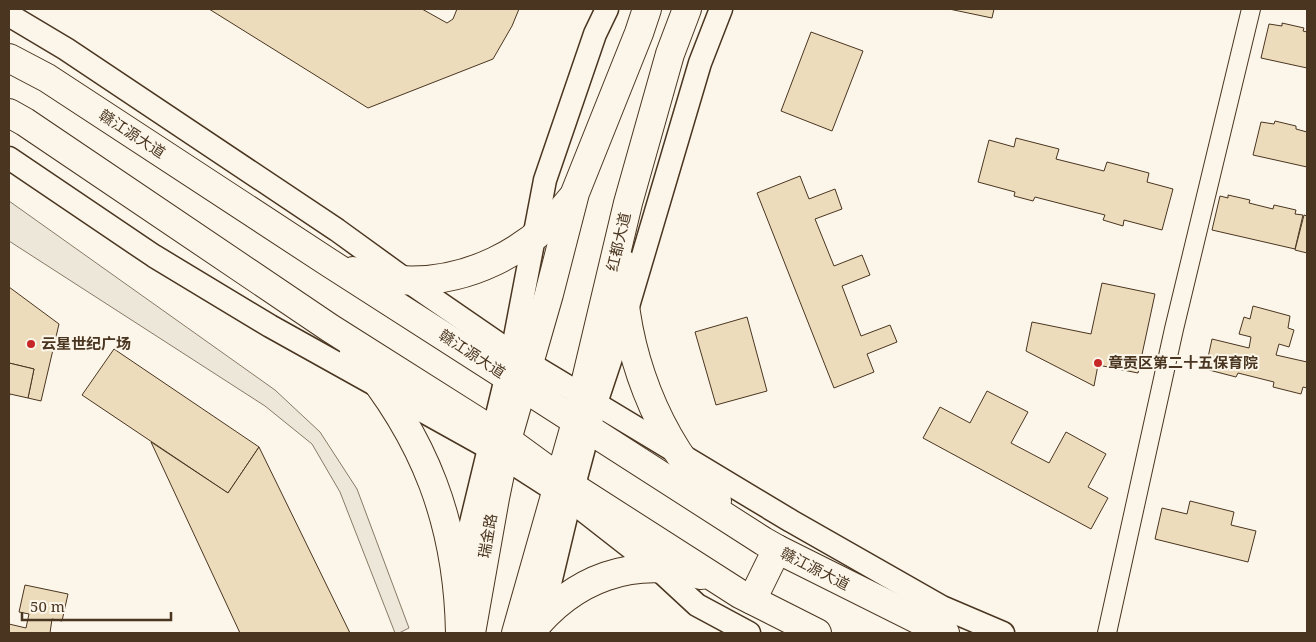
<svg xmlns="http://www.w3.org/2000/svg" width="1316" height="642" font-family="'Noto Serif','Noto Sans SC',serif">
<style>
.parking{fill:#ede7d9;stroke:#887966}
.building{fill:#ecdcbc;stroke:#4a3520}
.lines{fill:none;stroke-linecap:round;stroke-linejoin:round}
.minor-casing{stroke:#4a3520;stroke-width:20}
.tertiary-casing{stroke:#4a3520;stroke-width:25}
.primary-casing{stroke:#4a3520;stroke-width:30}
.minor{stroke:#fbf6e9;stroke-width:18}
.tertiary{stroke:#fbf6e9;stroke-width:22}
.primary{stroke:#fbf6e9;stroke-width:28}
.poi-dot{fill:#c62828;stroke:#fbf6e9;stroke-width:2}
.labels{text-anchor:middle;stroke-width:4;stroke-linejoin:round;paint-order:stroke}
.street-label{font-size:15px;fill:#4a3520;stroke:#fbf6e9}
.poi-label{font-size:15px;font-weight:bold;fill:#4a3520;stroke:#fbf6e9;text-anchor:start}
</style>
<rect width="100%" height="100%" fill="#fbf6e9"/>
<!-- parking -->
<path class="parking" d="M9 201 275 390 320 432 357 489 409 628 399 633H395L340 492 312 444 265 406 9 241Z"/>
<!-- building -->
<g class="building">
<path d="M209 9H422L447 23 453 19 457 9H519L512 26 493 59 368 108Z"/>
<path d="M949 9H994L992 18Z"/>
<path d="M1282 23 1304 28 1303 31 1307 32V68L1261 58 1269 24 1282 26Z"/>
<path d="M811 32 863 51 832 131 781 111Z"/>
<path d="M1275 121 1296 126V129L1307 132V167L1253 155 1261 122 1274 124Z"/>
<path d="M1016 138 1059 149 1056 159 1104 171 1107 162 1149 173 1147 182 1173 189 1162 230 1124 220 1123 226 1103 220 1105 215 1035 197 1033 201 1014 196 1015 192 978 182 989 140 1014 147Z"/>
<path d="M800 176 809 199 835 189 842 209 815 219 834 266 862 255 870 275 842 286 861 336 890 325 897 342 867 354 874 372 834 388 757 193Z"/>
<path d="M1228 195 1250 200 1249 203 1273 209 1274 205 1296 210 1295 214 1303 215 1295 249 1212 230 1220 196 1228 198Z"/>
<path d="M1304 215 1307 216V253L1295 250Z"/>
<path d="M1102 283 1155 294 1138 373 1098 365 1094 386 1026 351 1032 322 1091 334Z"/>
<path d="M9 287 59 324 41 401 28 398 34 369 9 363Z"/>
<path d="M1253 306 1290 316 1288 328 1294 330 1289 347 1279 344 1276 355 1307 362V388L1303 387 1301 394 1273 387 1274 382 1238 373 1236 377 1209 370 1211 363 1207 362 1212 339 1249 348 1251 337 1239 334 1244 317 1250 319Z"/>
<path d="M747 317 767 391 716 405 695 332Z"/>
<path d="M114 349 259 447 228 493 82 395Z"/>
<path d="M9 363 34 369 28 398 10 394 9 398Z"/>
<path d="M987 391 1028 412 1011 443 1049 463 1066 432 1106 454 1088 487 1108 498 1091 529 923 438 940 407 970 423Z"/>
<path d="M151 442 228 493 259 447 350 633H240Z"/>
<path d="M1190 501 1234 512 1231 525 1256 531 1248 562 1155 539 1162 508 1187 514Z"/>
<path d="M25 585 68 594 62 621 52 619 50 633H9V624L26 628 29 614 19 612Z"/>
</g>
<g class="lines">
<defs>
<path id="minor" d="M1107 633 1174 329 1251 9"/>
<g id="tertiary">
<path d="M9 15 66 49 337 230 406 280 512 353 791 521 942 607 1003 633"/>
<path d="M9 158 154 256 270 326 489 448 570 500 657 568 697 605 749 633"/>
<path d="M458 577 512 353 545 180 595 34 607 9"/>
<path d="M540 625 570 500 596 403 626 313 700 63 721 9"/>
</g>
<g id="primary">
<path d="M9 58 47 78 328 262 763 541 777 549 945 633"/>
<path d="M9 113 25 122 330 328 507 440 559 478 740 594 817 633"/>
<path d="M622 263C623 350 656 439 717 501"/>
<path d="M353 271C368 275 383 278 398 280 465 285 531 252 571 199"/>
<path d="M354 353C425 437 458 523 460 633"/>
<path d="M752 600 777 549"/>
<path d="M471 633 495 498 507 440 549 294 575 193 639 33 647 9"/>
<path d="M516 633 576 422 628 203 670 54 687 9"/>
<path d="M530 633C573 578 633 556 701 575"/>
</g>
</defs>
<!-- minor casing -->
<use href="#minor" class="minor-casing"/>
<!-- tertiary casing -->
<use href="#tertiary" class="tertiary-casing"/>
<!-- primary casing -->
<use href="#primary" class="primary-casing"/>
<!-- minor -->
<use href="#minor" class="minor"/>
<!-- tertiary -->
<use href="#tertiary" class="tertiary"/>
<!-- primary -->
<use href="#primary" class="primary"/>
</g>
<!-- markers -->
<g class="poi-dot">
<circle cx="31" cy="344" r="5"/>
<circle cx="1098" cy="363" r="5"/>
</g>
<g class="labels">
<!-- street labels -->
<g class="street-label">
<text transform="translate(132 134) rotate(33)" y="5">赣江源大道</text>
<text transform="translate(619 242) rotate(-77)" y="5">红都大道</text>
<text transform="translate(472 354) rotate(33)" y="5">赣江源大道</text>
<text transform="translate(488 536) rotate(-80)" y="5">瑞金路</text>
<text transform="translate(815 569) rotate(27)" y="5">赣江源大道</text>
</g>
<!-- poi labels -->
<g class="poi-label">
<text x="41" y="349">云星世纪广场</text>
<text x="1108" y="368">章贡区第二十五保育院</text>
</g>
</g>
<!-- border -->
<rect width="1316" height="642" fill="none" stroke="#4a3520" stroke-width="20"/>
<!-- scale -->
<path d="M22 612v8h149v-8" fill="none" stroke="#4a3520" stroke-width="2.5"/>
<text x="30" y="612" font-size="15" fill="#4a3520" stroke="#fbf6e9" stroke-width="4" paint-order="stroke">50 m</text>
</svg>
